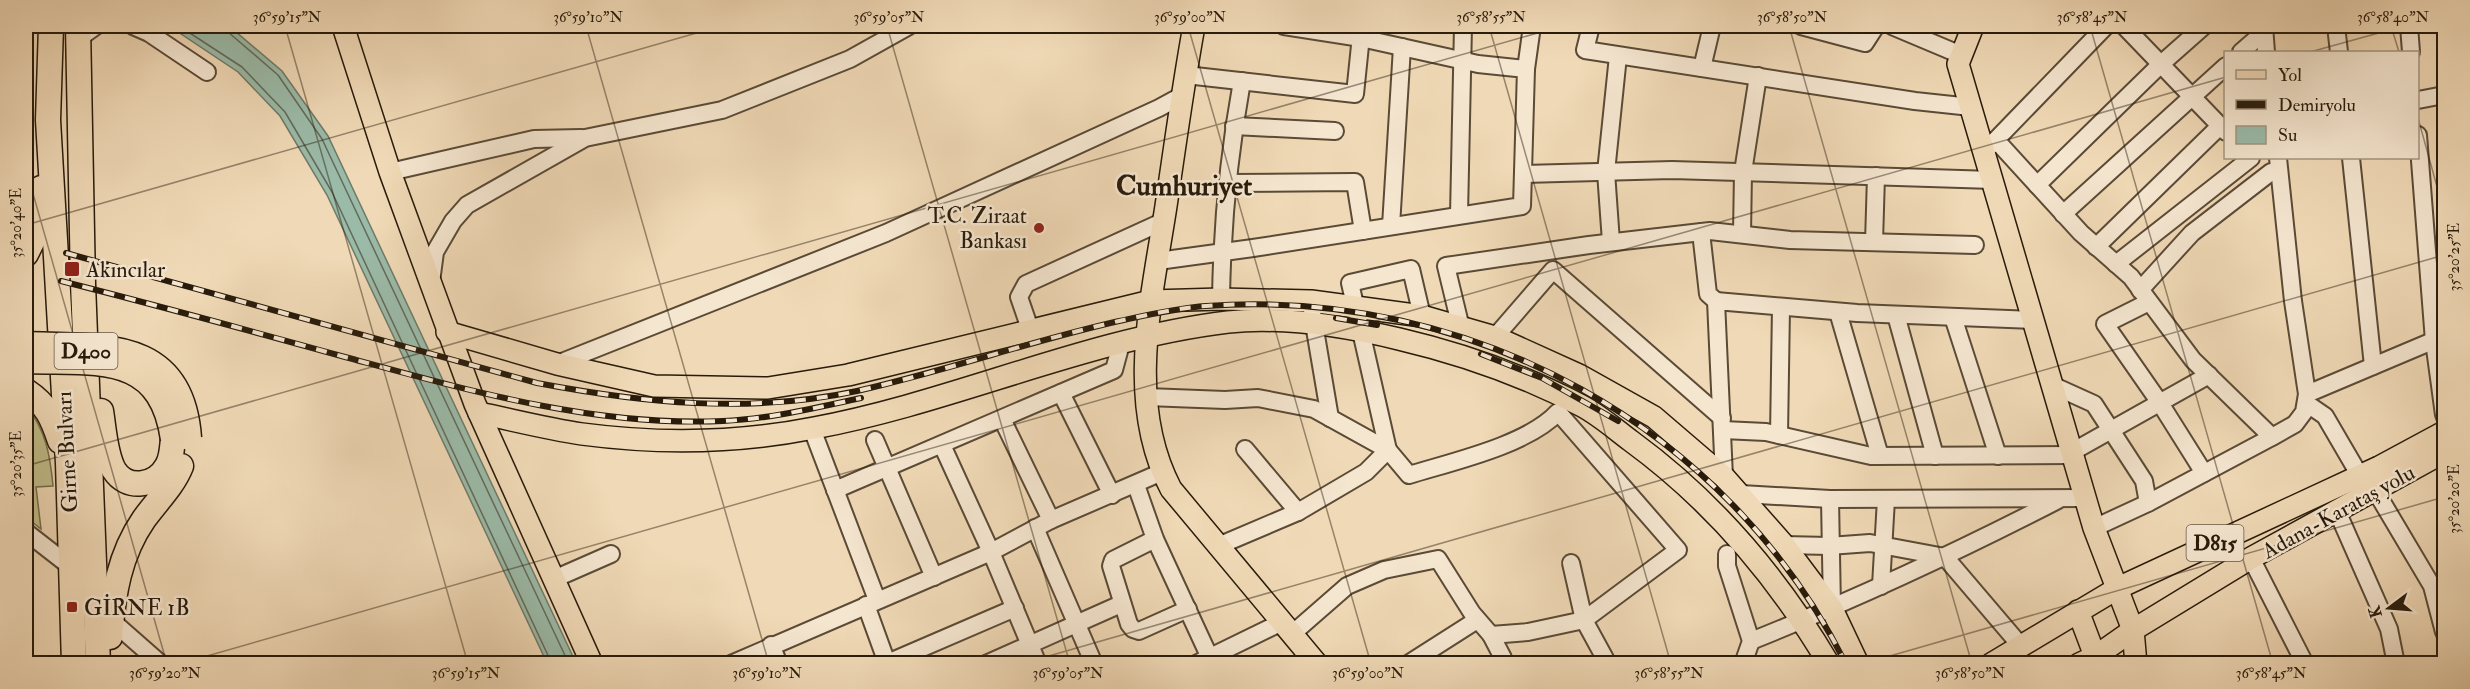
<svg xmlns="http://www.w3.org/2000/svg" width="2470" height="689" font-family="'IM FELL Double Pica',serif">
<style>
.green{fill:#c0bd89;stroke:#746c4a;stroke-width:1.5}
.water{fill:#9bbba9;stroke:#6d7b6a;stroke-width:1.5}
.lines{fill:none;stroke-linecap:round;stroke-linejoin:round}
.shore{stroke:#626b5a;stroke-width:1.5}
.minor-casing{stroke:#5a4a36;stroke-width:20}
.major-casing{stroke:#281b0b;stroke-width:24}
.highway-casing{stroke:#281b0b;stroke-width:27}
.minor{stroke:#f5e6d0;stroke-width:16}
.major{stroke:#f0d9b6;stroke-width:21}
.highway{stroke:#f0d9b6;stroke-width:24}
.rail-casing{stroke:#281b0b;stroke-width:6}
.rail{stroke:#f5e6d0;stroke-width:4;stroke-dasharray:11;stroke-linecap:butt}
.highway-bridge-casing{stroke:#281b0b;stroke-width:27;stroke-linecap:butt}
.highway-bridge{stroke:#f0d9b6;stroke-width:24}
.ticks{fill:none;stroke:#281b0b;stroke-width:1.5;stroke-opacity:0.45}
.poi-dot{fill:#8f2418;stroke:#f5e6d0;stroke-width:2}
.labels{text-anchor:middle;stroke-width:5;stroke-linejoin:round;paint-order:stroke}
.shield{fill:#f5e6d0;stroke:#665846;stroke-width:1.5}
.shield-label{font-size:21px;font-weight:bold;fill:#281b0b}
.poi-label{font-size:22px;fill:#281b0b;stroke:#f5e6d0;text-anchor:start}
.street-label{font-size:22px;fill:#281b0b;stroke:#f5e6d0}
.district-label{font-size:28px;font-weight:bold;fill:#281b0b;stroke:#f5e6d0}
.neatline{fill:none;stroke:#281b0b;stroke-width:2}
.ticks-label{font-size:15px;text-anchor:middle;fill:#281b0b}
</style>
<rect width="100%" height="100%" fill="#f0d9b6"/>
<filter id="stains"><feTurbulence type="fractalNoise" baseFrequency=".00333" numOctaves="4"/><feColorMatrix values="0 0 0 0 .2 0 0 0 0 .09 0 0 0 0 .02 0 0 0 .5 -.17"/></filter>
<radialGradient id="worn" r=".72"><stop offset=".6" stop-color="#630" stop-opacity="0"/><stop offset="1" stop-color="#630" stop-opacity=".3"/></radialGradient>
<!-- green -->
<path class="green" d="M26 405C46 431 50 454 53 486L36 487 41 529 26 517Z"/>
<!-- water -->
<path class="water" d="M163 26H229L282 71 328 136 576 663H547L327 195 280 116 238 72 172 28Z"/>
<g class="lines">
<!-- shore -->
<g class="shore">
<path d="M179 26 242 67 285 112 332 192 552 664"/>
<path d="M225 26 228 32 278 75 322 139 569 664"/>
</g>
<defs>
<g id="minor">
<path d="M133 26 149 33 207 72"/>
<path d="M1591 26 1585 50 1915 101 1971 107"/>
<path d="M1801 26 1865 43 1876 26"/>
<path d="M1892 26 1961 55"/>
<path d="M2124 26 2226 132"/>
<path d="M2264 26 2266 52"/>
<path d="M2336 26 2339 52"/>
<path d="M2409 26 2411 52"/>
<path d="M78 39 96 26"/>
<path d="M2241 52 2264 32"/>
<path d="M1702 68 1712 26"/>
<path d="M1526 69 1532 26"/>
<path d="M1186 75 1355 94 1362 26"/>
<path d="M2418 100 2444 95"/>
<path d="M1234 126 1335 131"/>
<path d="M2418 135 2434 341 2444 415"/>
<path d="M1996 140 2081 233 2131 277 2193 360 2272 437"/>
<path d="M1989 147 2106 26"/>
<path d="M2351 158 2373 366"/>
<path d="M390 172 534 139 581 138"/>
<path d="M1523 174 1672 170 1993 180"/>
<path d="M1227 183 1355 182 1363 231"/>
<path d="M2037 185 2161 64 2204 26"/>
<path d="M2063 214 2226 66"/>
<path d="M1459 215 1463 26"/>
<path d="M1391 226 1402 47"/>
<path d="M1701 232 1708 294 1716 301"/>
<path d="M1742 234 1743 172 1758 76"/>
<path d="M1611 242 1606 172 1618 56"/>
<path d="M1874 242 1876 176"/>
<path d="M2096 247 2220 126"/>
<path d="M1158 261 1253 248 1522 206 1526 69 1478 64 1361 38 1284 26"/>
<path d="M2116 264 2251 158"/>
<path d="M431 282 435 252 453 221 467 205 585 138 722 110 850 59 909 26"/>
<path d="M2140 290 2192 233 2271 172"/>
<path d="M1221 299C1222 226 1229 153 1242 81"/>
<path d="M2149 302 2105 324 2160 403 2204 473"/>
<path d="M1312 312 1330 418"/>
<path d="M1838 312 1880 456"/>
<path d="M1896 315 1935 456"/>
<path d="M1953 317 1998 456"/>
<path d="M1461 328 1446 266 1589 245 1710 231 1790 240 1975 245"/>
<path d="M1030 329 1019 297 1026 284 1164 221"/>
<path d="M1495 337 1553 270 1722 418"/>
<path d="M557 364 886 233 1159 108 1183 95"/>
<path d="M2052 385 2094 404 2144 481 2148 503"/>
<path d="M1061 393 1112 495"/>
<path d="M2307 394 2442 337"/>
<path d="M1147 397 1225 400 1258 398 1314 409 1388 450 1409 475C1451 462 1528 445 1558 412L1678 550 1584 620 1528 632 1491 635"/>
<path d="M2306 403 2325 416 2360 476"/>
<path d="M1002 419 1051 520"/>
<path d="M812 429 877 600"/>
<path d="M1723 430 1766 432 1871 456 2073 455"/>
<path d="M1779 435 1781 307"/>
<path d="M875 440 934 577"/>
<path d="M942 445 991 552 1038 664"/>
<path d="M1245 449 1298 512"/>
<path d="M2072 452 2209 375"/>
<path d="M1724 477 1716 301 1857 313 2034 320"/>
<path d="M1136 485 1155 539 1210 658"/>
<path d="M835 490 1114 370 1121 344"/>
<path d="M2375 490 2432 586 2444 632"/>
<path d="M1741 494 1830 499 2085 498"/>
<path d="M1830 499 1832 609"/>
<path d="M2337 511 2389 629 2396 664"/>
<path d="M1035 528 1094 664"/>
<path d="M2094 528 2148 503 2272 437 2295 424 2304 412 2307 394 2293 301 2278 158"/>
<path d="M26 532 71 567"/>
<path d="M1155 539 1113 560 1111 566 1129 624 1133 629 1139 631 1188 609"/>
<path d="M1784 545 1829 546 1870 543 1945 557 2020 645"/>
<path d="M1218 546 1298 512 1366 472 1388 450 1350 283 1411 269 1422 316"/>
<path d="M1727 554V566L1751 641 1743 664"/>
<path d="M2251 558 2305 664"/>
<path d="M1571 563 1584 620 1608 664"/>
<path d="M554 579 611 554"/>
<path d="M1881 586 1886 499"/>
<path d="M866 605 887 663"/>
<path d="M111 620 161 664"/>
<path d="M1292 634 1347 586 1384 570 1438 559 1472 613 1491 635 1503 658 1496 664"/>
<path d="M1751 641C1856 599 1957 552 2058 500"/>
<path d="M771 645 779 664"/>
<path d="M731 664 991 552 1051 520 1162 472"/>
<path d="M885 664 1015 608"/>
<path d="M986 664 1121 604"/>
<path d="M1196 664 1282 622"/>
<path d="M1408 664 1477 620"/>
</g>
<g id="major">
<path d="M343 26 390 172 475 404 592 664"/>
<path d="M1194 26C1183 86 1175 146 1166 206 1152 298 1125 402 1171 489L1317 664"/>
<path d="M1973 26 1958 64 2094 528 2133 630 2136 664"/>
<path d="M447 332 557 364 654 386 768 388 848 375 1151 301 1221 299 1311 301 1422 316 1495 337 1579 375 1654 417 1724 477 1784 545 1832 609 1858 664"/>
<path d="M479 413C513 420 548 429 582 434 658 444 738 443 814 428 954 402 1086 339 1228 322 1285 316 1345 326 1399 339 1463 354 1525 376 1582 406 1599 415 1615 429 1631 441 1713 501 1777 576 1829 664"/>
<path d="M2078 611 2098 664"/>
<path d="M1991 664 2118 588 2379 467 2444 432"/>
<path d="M2079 664 2096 656 2133 630 2251 558 2444 452"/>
</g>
<g id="highway">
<path d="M51 26 48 120 68 463 74 664"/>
<path d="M78 26 83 284 98 664"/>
<path d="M26 254 35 236 41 188"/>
<path d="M26 391C47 405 52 417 60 441"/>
<path d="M101 411C104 429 105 454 114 470 127 491 156 486 167 466 172 458 172 447 173 439"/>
<path d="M110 637C113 595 119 555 144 519 157 501 173 486 181 466"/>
</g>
</defs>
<!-- minor casing -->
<use href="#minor" class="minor-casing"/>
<!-- major casing -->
<use href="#major" class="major-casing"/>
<!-- highway casing -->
<use href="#highway" class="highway-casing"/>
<!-- minor -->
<use href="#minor" class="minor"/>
<!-- major -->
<use href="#major" class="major"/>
<!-- highway -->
<use href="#highway" class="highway"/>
<defs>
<g id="rail">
<path d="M66 253 537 383C643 403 749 414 857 391 945 371 1031 341 1119 321 1147 315 1177 308 1206 306 1470 287 1727 426 1846 664"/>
<path d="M61 281C156 305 251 331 345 357 467 390 594 427 723 421 769 419 815 408 861 398"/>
<path d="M1336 318 1377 325"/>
<path d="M1481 354 1542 378 1618 421"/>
</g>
</defs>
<!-- rail casing -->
<use href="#rail" class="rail-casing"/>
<!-- rail -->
<use href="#rail" class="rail"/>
<defs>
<g id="highway-bridge">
<path d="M26 344C102 347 182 337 189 438"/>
<path d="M26 361C95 364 160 350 173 439"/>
</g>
</defs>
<!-- highway-bridge casing -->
<use href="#highway-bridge" class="highway-bridge-casing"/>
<!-- highway-bridge -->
<use href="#highway-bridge" class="highway-bridge"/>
</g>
<!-- ticks -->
<path class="ticks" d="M285 26 468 664M586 26 769 664M887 26 1070 664M1188 26 1371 664M1489 26 1671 664M1789 26 1972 664M2090 26 2273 664M2391 26 2399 52M2310 52 2404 26M2418 118 2444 212M26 169 167 664M26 225 721 26M26 466 1562 26M179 664 2226 77M1021 664 2444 255M1862 664 2444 497"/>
<!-- markers -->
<g class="poi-dot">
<circle cx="1039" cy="228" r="6"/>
<rect x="64" y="261" width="16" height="16" rx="3"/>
<rect x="66" y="601" width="12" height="12" rx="3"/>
</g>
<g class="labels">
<!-- shield labels -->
<g class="shield">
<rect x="54.5" y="333" width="63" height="36" rx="4.5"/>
<rect x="2186.5" y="525" width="57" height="36" rx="4.5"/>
</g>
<g class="shield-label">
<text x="86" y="358">D400</text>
<text x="2215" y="550">D815</text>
</g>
<!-- poi labels -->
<g class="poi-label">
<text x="1027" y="223" text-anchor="end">T.C. Ziraat<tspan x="1027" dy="25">Bankası</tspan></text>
<text x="86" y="277">Akıncılar</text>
<text x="84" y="615">GİRNE 1B</text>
</g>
<!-- street labels -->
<g class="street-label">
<text transform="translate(66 452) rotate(-93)" y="8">Girne Bulvarı</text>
<text transform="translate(2338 511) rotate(-29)" y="8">Adana-Karataş yolu</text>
</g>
<!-- district labels -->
<g class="district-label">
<text x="1184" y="195">Cumhuriyet</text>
</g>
</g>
<!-- margin -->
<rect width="2470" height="689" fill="none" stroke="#f0d9b6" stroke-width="66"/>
<!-- legend -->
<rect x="2224" y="51" width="195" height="108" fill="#f5e6d0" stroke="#a39581" stroke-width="1.5"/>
<rect x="2236" y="70" width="30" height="9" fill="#f0d9b6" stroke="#a39581" stroke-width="1.5"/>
<text x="2278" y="81" font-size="18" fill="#281b0b">Yol</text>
<rect x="2236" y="100" width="30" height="9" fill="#281b0b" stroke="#a39581" stroke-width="1.5"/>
<text x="2278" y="111" font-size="18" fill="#281b0b">Demiryolu</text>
<rect x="2236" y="126" width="30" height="18" fill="#9bbba9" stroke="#a39581" stroke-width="1.5"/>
<text x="2278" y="141" font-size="18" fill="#281b0b">Su</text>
<!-- north arrow -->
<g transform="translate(2389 608) rotate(254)" stroke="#f5e6d0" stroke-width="4.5" paint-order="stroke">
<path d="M0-4.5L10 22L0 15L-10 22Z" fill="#281b0b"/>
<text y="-9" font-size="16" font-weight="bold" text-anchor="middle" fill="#281b0b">K</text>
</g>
<rect x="33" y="33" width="2404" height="623" class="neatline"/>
<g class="ticks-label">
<text x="287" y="22">36°59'15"N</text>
<text x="588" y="22">36°59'10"N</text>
<text x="889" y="22">36°59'05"N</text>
<text x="1190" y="22">36°59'00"N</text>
<text x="1491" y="22">36°58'55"N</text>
<text x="1792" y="22">36°58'50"N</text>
<text x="2092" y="22">36°58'45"N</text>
<text x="2393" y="22">36°58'40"N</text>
<text transform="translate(16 223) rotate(-90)" y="5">35°20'40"E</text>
<text transform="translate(2454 257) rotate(-90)" y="5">35°20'25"E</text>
<text transform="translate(16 464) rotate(-90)" y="5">35°20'35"E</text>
<text transform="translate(2454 499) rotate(-90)" y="5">35°20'20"E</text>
<text x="165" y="678">36°59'20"N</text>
<text x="466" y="678">36°59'15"N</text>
<text x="767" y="678">36°59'10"N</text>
<text x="1068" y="678">36°59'05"N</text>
<text x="1368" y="678">36°59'00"N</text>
<text x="1669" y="678">36°58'55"N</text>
<text x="1970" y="678">36°58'50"N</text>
<text x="2271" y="678">36°58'45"N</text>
</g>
<rect width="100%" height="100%" filter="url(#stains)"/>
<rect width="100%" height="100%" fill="url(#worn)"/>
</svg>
